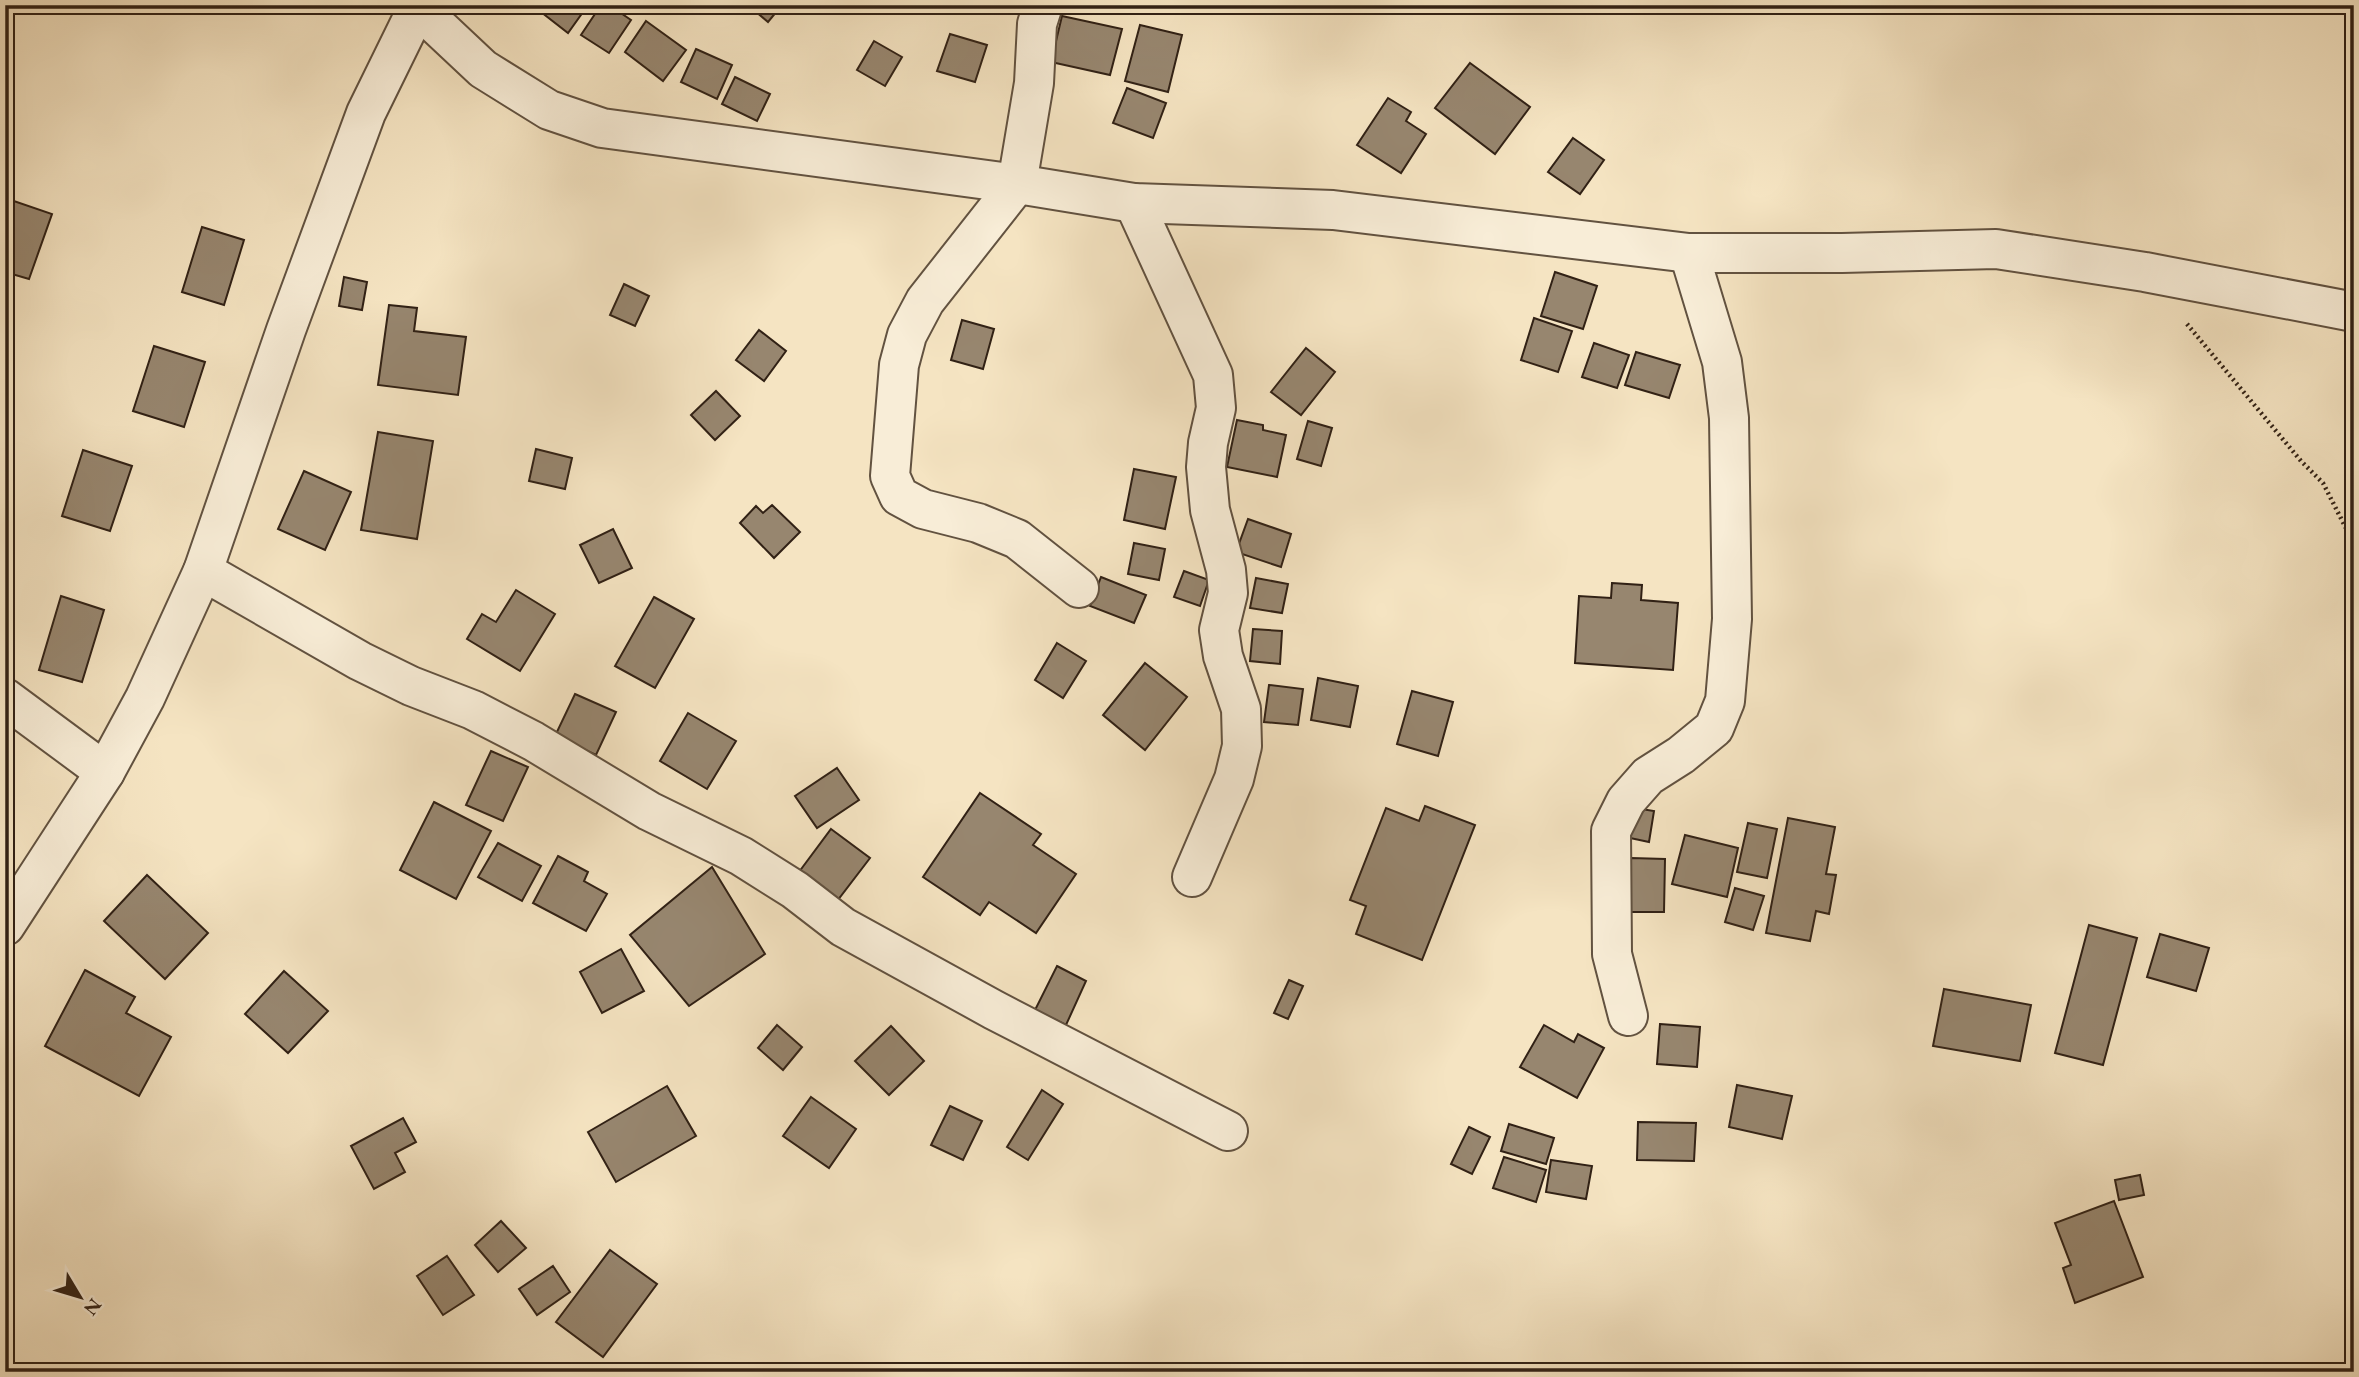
<svg xmlns="http://www.w3.org/2000/svg" width="2359" height="1377" font-family="'EB Garamond',serif">
<style>
.building{fill:#97866f;stroke:#312115;stroke-width:2}
.lines{fill:none;stroke-linecap:round;stroke-linejoin:round}
.street-casing{stroke:#625240;stroke-width:42}
.path{stroke:#312115;stroke-width:4.5;stroke-dasharray:2 3.5;stroke-linecap:butt}
.street{stroke:#f8edd7;stroke-width:38}
</style>
<rect width="100%" height="100%" fill="#f5e4c2"/>
<filter id="stains"><feTurbulence type="fractalNoise" baseFrequency=".00286" numOctaves="4"/><feColorMatrix values="0 0 0 0 .2 0 0 0 0 .09 0 0 0 0 .02 0 0 0 .5 -.17"/></filter>
<radialGradient id="worn" r=".72"><stop offset=".6" stop-color="#630" stop-opacity="0"/><stop offset="1" stop-color="#630" stop-opacity=".3"/></radialGradient>
<!-- building -->
<g class="building">
<path d="M532 5H588L568 33Z"/>
<path d="M601 5H609L631 20 609 53 581 35Z"/>
<path d="M748 5H782L768 22Z"/>
<path d="M1062 16 1122 29 1110 75 1051 62Z"/>
<path d="M646 21 686 50 663 81 625 52Z"/>
<path d="M1140 25 1182 35 1168 92 1125 81Z"/>
<path d="M950 34 987 45 975 82 937 71Z"/>
<path d="M874 41 902 57 885 86 857 70Z"/>
<path d="M696 49 732 65 717 99 681 82Z"/>
<path d="M1470 63 1530 107 1495 154 1435 108Z"/>
<path d="M735 77 770 94 757 121 722 104Z"/>
<path d="M1127 88 1166 103 1153 138 1113 123Z"/>
<path d="M1388 98 1411 112 1406 121 1426 134 1401 173 1357 145Z"/>
<path d="M1573 138 1604 160 1580 194 1548 172Z"/>
<path d="M5 198 52 214 29 279 5 272Z"/>
<path d="M202 227 244 240 224 305 182 292Z"/>
<path d="M1555 272 1597 286 1583 329 1541 316Z"/>
<path d="M344 277 367 282 362 310 339 306Z"/>
<path d="M624 284 649 296 635 326 610 315Z"/>
<path d="M389 305 417 308 414 331 466 337 458 395 378 385Z"/>
<path d="M1534 318 1572 331 1558 372 1521 360Z"/>
<path d="M962 320 994 329 983 369 951 360Z"/>
<path d="M759 330 786 351 764 381 736 360Z"/>
<path d="M1594 343 1629 355 1617 388 1582 377Z"/>
<path d="M154 346 205 362 184 427 133 411Z"/>
<path d="M1306 348 1335 372 1301 415 1271 392Z"/>
<path d="M1636 352 1680 365 1669 398 1625 385Z"/>
<path d="M716 391 740 416 715 440 691 415Z"/>
<path d="M1237 420 1263 425V430L1286 435 1277 477 1227 467Z"/>
<path d="M1308 421 1332 428 1321 466 1297 459Z"/>
<path d="M378 432 433 441 417 539 361 530Z"/>
<path d="M536 449 572 458 565 489 529 481Z"/>
<path d="M83 450 132 466 110 531 62 516Z"/>
<path d="M1134 469 1176 477 1165 529 1124 520Z"/>
<path d="M304 471 351 492 325 550 278 529Z"/>
<path d="M772 505 800 532 774 558 740 523 756 506 763 513Z"/>
<path d="M1248 519 1291 534 1281 567 1236 552Z"/>
<path d="M613 529 632 568 599 583 580 545Z"/>
<path d="M1134 543 1165 549 1159 580 1128 574Z"/>
<path d="M1184 571 1209 580 1200 606 1174 597Z"/>
<path d="M1101 577 1146 595 1134 623 1090 606Z"/>
<path d="M1256 578 1288 584 1282 613 1250 608Z"/>
<path d="M1612 583 1642 585 1641 600 1678 603 1673 670 1575 663 1579 596 1611 598Z"/>
<path d="M516 590 555 614 520 671 467 639 482 614 496 622Z"/>
<path d="M61 596 104 610 82 682 39 670Z"/>
<path d="M654 597 694 619 655 688 615 666Z"/>
<path d="M1253 629 1282 631 1280 664 1250 661Z"/>
<path d="M1057 643 1086 661 1063 698 1035 680Z"/>
<path d="M1145 663 1187 697 1145 750 1103 715Z"/>
<path d="M1318 678 1358 686 1350 727 1311 720Z"/>
<path d="M1269 685 1303 689 1298 725 1264 722Z"/>
<path d="M1412 691 1453 702 1438 756 1397 744Z"/>
<path d="M575 694 616 712 596 755 555 736Z"/>
<path d="M688 713 736 741 707 789 660 761Z"/>
<path d="M491 751 528 767 503 821 466 805Z"/>
<path d="M837 768 859 800 817 828 795 796Z"/>
<path d="M980 793 1041 834 1033 845 1076 874 1036 933 989 902 980 915 923 877Z"/>
<path d="M434 802 491 831 456 899 400 870Z"/>
<path d="M1425 806 1475 825 1422 960 1356 934 1366 906 1350 900 1386 808 1419 821Z"/>
<path d="M1635 808 1654 811 1649 842 1630 838Z"/>
<path d="M1788 818 1835 827 1826 874 1836 875 1829 914 1816 911 1810 941 1766 933Z"/>
<path d="M1748 823 1777 829 1767 878 1737 872Z"/>
<path d="M831 829 870 858 834 905 796 876Z"/>
<path d="M1685 835 1738 848 1727 897 1672 884Z"/>
<path d="M498 843 541 866 522 901 478 877Z"/>
<path d="M558 856 588 872 584 881 607 894 586 931 533 903Z"/>
<path d="M1631 858 1665 859 1664 912H1629Z"/>
<path d="M712 867 765 954 689 1006 630 935Z"/>
<path d="M147 875 208 933 165 979 104 921Z"/>
<path d="M1735 888 1764 896 1753 930 1725 922Z"/>
<path d="M2089 925 2137 938 2103 1065 2055 1053Z"/>
<path d="M2160 934 2209 948 2196 991 2147 977Z"/>
<path d="M621 949 644 991 602 1013 580 972Z"/>
<path d="M1057 966 1086 981 1066 1025 1035 1010Z"/>
<path d="M85 970 135 997 126 1013 171 1037 139 1096 45 1046Z"/>
<path d="M284 971 328 1011 288 1053 245 1014Z"/>
<path d="M1289 980 1303 986 1288 1019 1274 1013Z"/>
<path d="M1944 989 2031 1005 2020 1061 1933 1046Z"/>
<path d="M1660 1024 1700 1027 1697 1067 1657 1064Z"/>
<path d="M777 1025 802 1047 783 1070 758 1048Z"/>
<path d="M1544 1025 1574 1042 1578 1034 1604 1048 1577 1098 1520 1067Z"/>
<path d="M891 1026 924 1061 889 1095 855 1061Z"/>
<path d="M1737 1085 1792 1096 1782 1139 1729 1127Z"/>
<path d="M667 1086 696 1136 616 1182 588 1132Z"/>
<path d="M1042 1090 1063 1104 1028 1160 1007 1147Z"/>
<path d="M811 1097 856 1129 829 1168 783 1136Z"/>
<path d="M950 1106 982 1121 963 1160 931 1145Z"/>
<path d="M403 1118 416 1142 395 1153 405 1172 374 1189 351 1146Z"/>
<path d="M1638 1122 1696 1123 1694 1161 1637 1160Z"/>
<path d="M1509 1124 1554 1138 1546 1164 1501 1151Z"/>
<path d="M1469 1127 1490 1137 1472 1174 1451 1164Z"/>
<path d="M1504 1157 1546 1170 1536 1202 1493 1188Z"/>
<path d="M1551 1160 1592 1166 1586 1199 1546 1192Z"/>
<path d="M2140 1175 2144 1195 2119 1200 2115 1180Z"/>
<path d="M2114 1201 2143 1277 2075 1303 2063 1268 2071 1265 2055 1223Z"/>
<path d="M501 1221 526 1248 498 1272 475 1245Z"/>
<path d="M610 1250 657 1284 603 1357 556 1322Z"/>
<path d="M447 1256 474 1295 443 1315 417 1276Z"/>
<path d="M553 1266 570 1292 537 1315 519 1289Z"/>
</g>
<g class="lines">
<defs>
<g id="street">
<path d="M1043 5 1037 24 1034 83 1017 184 925 301 907 335 899 365 890 476 899 496 923 509 978 523 1017 539 1079 588"/>
<path d="M418 8 483 69 549 110 602 128 1017 184 1134 203 1333 210 1689 253H1842L1996 249 2145 272 2354 312"/>
<path d="M1134 203 1213 375 1216 408 1208 443 1206 467 1210 510 1226 570 1228 593 1219 630 1223 656 1241 709 1242 746 1234 779 1192 877"/>
<path d="M203 571 360 661 411 686 473 710 533 741 649 811 741 856 795 890 843 927 994 1010 1228 1131"/>
<path d="M5 698 105 772"/>
<path d="M5 926 105 772 145 698 203 571 286 330 366 113 419 5"/>
<path d="M1628 1016 1612 954 1611 831 1626 801 1648 776 1681 755 1714 728 1725 701 1732 619 1729 418 1722 362 1689 253"/>
</g>
</defs>
<!-- street casing -->
<use href="#street" class="street-casing"/>
<!-- path -->
<path class="path" d="M2187 324 2301 461 2323 483 2354 544"/>
<!-- street -->
<use href="#street" class="street"/>
</g>
<!-- margin -->
<rect width="2359" height="1377" fill="none" stroke="#f5e4c2" stroke-width="28"/>
<rect x="7" y="7" width="2345" height="1363" fill="none" stroke="#312115" stroke-width="3.5"/>
<rect x="14" y="14" width="2331" height="1349" fill="none" stroke="#312115" stroke-width="2"/>
<!-- north arrow -->
<g transform="translate(80 1297) rotate(128)" stroke="#f8edd7" stroke-width="5" paint-order="stroke">
<path d="M0-5L12 26L0 18L-12 26Z" fill="#312115"/>
<text y="-10" font-size="19" font-weight="bold" text-anchor="middle" fill="#312115">N</text>
</g>
<rect width="100%" height="100%" filter="url(#stains)"/>
<rect width="100%" height="100%" fill="url(#worn)"/>
</svg>
